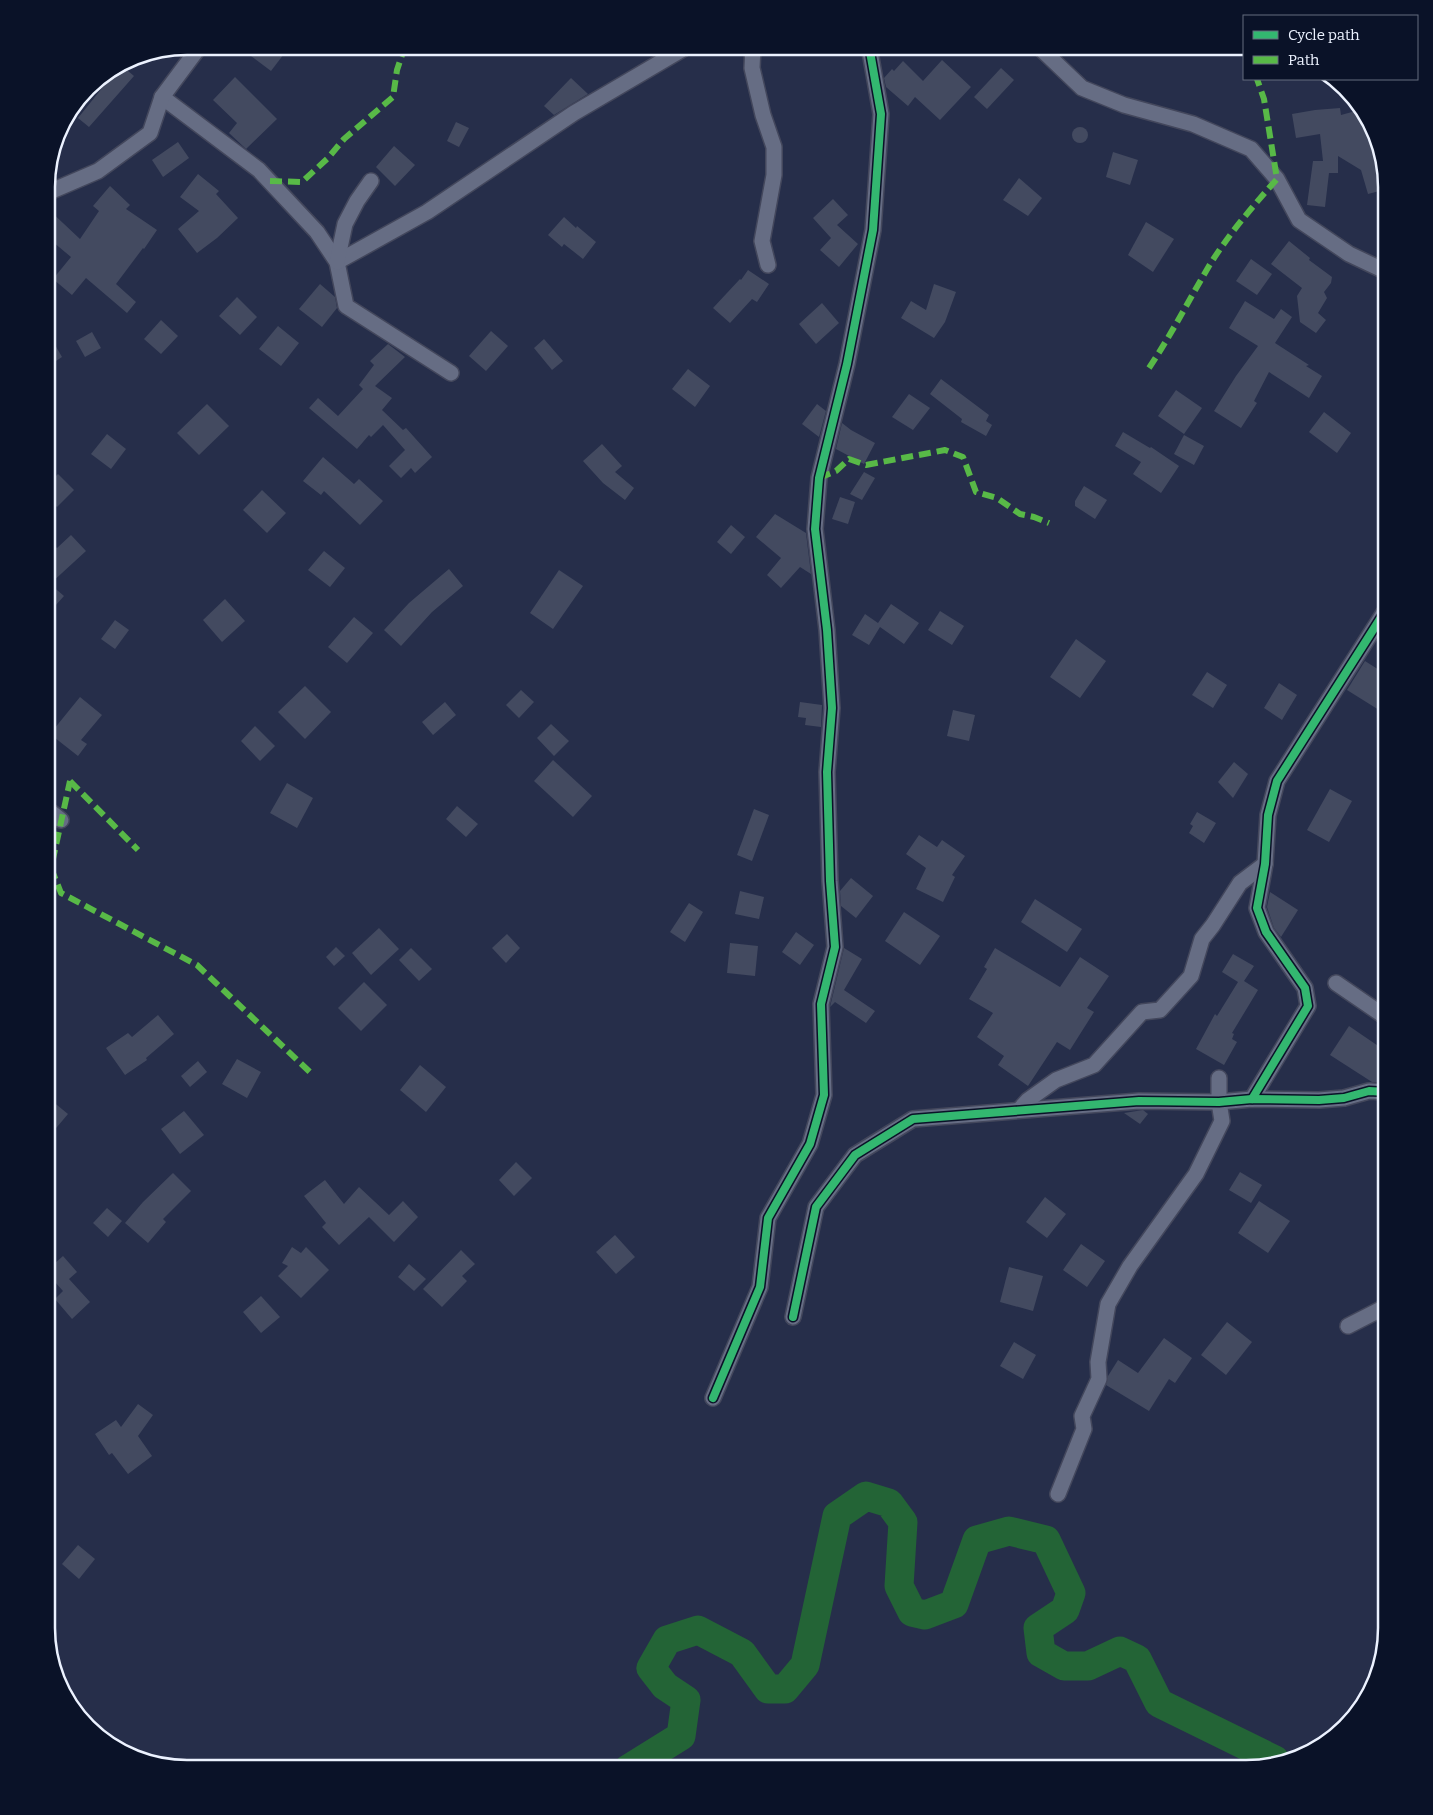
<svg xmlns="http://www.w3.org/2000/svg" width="1433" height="1815" font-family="Bitter,serif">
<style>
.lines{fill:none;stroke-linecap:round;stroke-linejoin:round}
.river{stroke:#236436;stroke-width:29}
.building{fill:#434a60}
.street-casing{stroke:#43475c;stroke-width:18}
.street{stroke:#666d84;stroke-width:15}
.quiet{stroke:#58b947;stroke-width:6;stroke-dasharray:12 6;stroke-linecap:butt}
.cycleway-casing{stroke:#0a1228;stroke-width:11}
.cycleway{stroke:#33b770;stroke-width:8}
.rim{fill:none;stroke:#ecf2ff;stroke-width:2.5}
</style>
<rect width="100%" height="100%" fill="#262e4a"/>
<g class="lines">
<!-- river -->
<path class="river" d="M628 1769 681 1736 686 1700 665 1686 651 1668 667 1640 698 1630 742 1653 768 1689H785L805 1665 837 1516 866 1496 889 1503 903 1522 899 1586 912 1612 925 1615 954 1604 977 1540 1009 1531 1046 1540 1071 1593 1065 1610 1038 1628 1041 1653 1064 1666H1088L1120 1651 1137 1659 1159 1703 1275 1760"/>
</g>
<!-- building -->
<g class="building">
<path d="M258 46H290L271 71 251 56Z"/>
<path d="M942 60 971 87 940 120 915 97 908 106 886 87 884 78 892 69 894 71 903 61 923 81Z"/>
<path d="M121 65 134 76 89 127 78 118 111 77 107 73Z"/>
<path d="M1001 68 1014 80 987 109 974 97Z"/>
<path d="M235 77 277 119 246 149 229 133 237 123 213 100Z"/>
<path d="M571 78 588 94 554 115 544 106Z"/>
<path d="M1340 108 1341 115 1363 109 1387 189 1368 194 1361 170 1338 156V173H1329L1325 207 1307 205 1313 161H1323L1320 134 1296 138 1292 114 1315 110Z"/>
<path d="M456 122 469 128 459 147 447 141Z"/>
<circle cx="1080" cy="135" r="8"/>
<path d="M178 142 189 158 163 177 152 160Z"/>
<path d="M394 146 415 165 395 186 376 167Z"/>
<path d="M1113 152 1138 160 1130 185 1106 177Z"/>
<path d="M198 174 219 191 216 194 238 218 217 238 197 253 178 229 199 211 180 197Z"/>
<path d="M1019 178 1042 198 1028 216 1003 200Z"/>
<path d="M110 186 130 205 126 209 157 230 144 249 143 248 116 284 136 302 127 313 86 278 72 295 53 279 71 257 47 237V208L80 239 99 211 93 206Z"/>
<path d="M833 199 848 215 837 225 858 244 839 267 820 250 831 238 813 218Z"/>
<path d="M564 217 576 228 577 226 596 242 583 259 564 244 562 247 548 235Z"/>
<path d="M1146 222 1174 239 1153 272 1128 255Z"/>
<path d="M1289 241 1310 258 1309 260 1332 277 1331 283 1324 292 1327 298 1318 313 1326 320 1316 333 1300 322 1297 296 1302 288 1271 264Z"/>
<path d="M1251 259 1272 274 1257 295 1236 281Z"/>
<path d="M748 270 769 284 757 302 752 299 730 323 713 308 740 279 741 280Z"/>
<path d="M320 284 335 297 337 308 322 327 299 309Z"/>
<path d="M934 284 956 292 945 322 934 338 901 318 911 301 926 310Z"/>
<path d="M237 297 257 317 240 335 219 316Z"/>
<path d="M1245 301 1274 319 1281 309 1292 317 1275 343 1309 365 1306 366 1322 376 1309 398 1269 372 1254 401 1257 403 1241 428 1214 411 1236 376 1258 346 1229 328Z"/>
<path d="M822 303 839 323 816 344 799 324Z"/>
<path d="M161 320 178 336 161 354 144 339Z"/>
<path d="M278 326 299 343 281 366 259 349Z"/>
<path d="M47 331 62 357 47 367Z"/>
<path d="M491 331 508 346 486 371 469 356Z"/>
<path d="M92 332 101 348 85 357 76 341Z"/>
<path d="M544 339 563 361 552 370 534 348Z"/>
<path d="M388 344 405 357 375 386 392 398 382 410 403 430 406 428 432 457 415 473 411 468 401 478 389 466 405 450 383 425 371 437 369 435 357 449 309 408 318 398 338 416 363 389 359 385 374 365 370 361Z"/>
<path d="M688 369 710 386 695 407 672 389Z"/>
<path d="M941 379 989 415 986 421 992 425 986 436 961 422 962 419 930 394Z"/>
<path d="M1176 390 1202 408 1184 434 1158 416Z"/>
<path d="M909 394 930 408 913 430 892 417Z"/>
<path d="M207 404 229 426 199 455 177 433Z"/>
<path d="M817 404 826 411 819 437 802 424Z"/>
<path d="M1324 412 1351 433 1337 453 1309 432Z"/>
<path d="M842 423 851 430 875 443 864 464 836 449Z"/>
<path d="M1123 432 1150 448 1151 447 1179 466 1161 493 1133 474 1141 462 1115 446Z"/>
<path d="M107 434 126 449 111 469 91 454Z"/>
<path d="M1184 435 1204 446 1194 465 1174 454Z"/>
<path d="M602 444 622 466 615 472 634 488 625 500 603 483 583 461Z"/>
<path d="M323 457 354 484 359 479 383 501 360 525 324 491 321 495 303 481Z"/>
<path d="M864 472 875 478 862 500 850 494Z"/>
<path d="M58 474 74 490 57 507 46 497 47 485Z"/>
<path d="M1084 486 1107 500 1095 519 1075 506V501Z"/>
<path d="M262 490 286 513 267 533 243 510Z"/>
<path d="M840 497 855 502 848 524 832 519Z"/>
<path d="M775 514 806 533 811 574 800 567 781 588 767 575 781 558 756 537Z"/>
<path d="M731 525 745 537 731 554 717 542Z"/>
<path d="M71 535 86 551 50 584 64 596 46 616V537L57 548Z"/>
<path d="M324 551 345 568 330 587 308 570Z"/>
<path d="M449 569 463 586 432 612 401 646 384 630 409 603Z"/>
<path d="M559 570 583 586 553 629 530 613Z"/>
<path d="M225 599 245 621 222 642 203 620Z"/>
<path d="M891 604 919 623 904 644 880 627 869 645 852 635 865 614 878 623Z"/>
<path d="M940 611 964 626 952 645 928 630Z"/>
<path d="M354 617 373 633 347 663 328 647Z"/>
<path d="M115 620 129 630 115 649 101 639Z"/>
<path d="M1076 639 1106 661 1080 698 1050 677Z"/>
<path d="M1365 661 1387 675V715L1347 690Z"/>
<path d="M1207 672 1227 685 1213 708 1192 695Z"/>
<path d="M1279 683 1297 695 1282 720 1264 708Z"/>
<path d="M305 686 331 712 305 739 278 712Z"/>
<path d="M521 690 534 702 519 718 506 705Z"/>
<path d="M80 697 102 715 81 740 87 744 78 756 50 734Z"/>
<path d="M445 702 456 715 433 735 422 722Z"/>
<path d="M800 702 822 705 821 727 805 725 806 718 798 717Z"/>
<path d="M953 710 975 715 969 741 947 736Z"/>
<path d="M551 724 569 741 554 756 537 738Z"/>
<path d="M255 726 275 746 260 761 241 741Z"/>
<path d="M553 760 592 796 573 817 534 781Z"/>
<path d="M1234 762 1248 774 1233 798 1218 782Z"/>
<path d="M287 783 313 798 297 828 270 813Z"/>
<path d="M1330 789 1352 801 1329 842 1307 830Z"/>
<path d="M457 806 478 824 466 837 446 819Z"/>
<path d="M754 809 769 815 752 861 737 855Z"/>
<path d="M1197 812 1216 823 1204 843 1189 833 1193 826 1190 824Z"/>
<path d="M919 835 937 847 942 840 965 856 952 875 955 877 943 902 916 889 926 868 906 854Z"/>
<path d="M851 878 873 896 856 918 841 906 840 891Z"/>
<path d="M740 891 764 897 759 919 735 914Z"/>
<path d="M1270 892 1298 910 1281 937 1274 928 1267 907Z"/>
<path d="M1035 899 1082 929 1067 952 1021 922Z"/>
<path d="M689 903 703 912 685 942 670 932Z"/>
<path d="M904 912 940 936 920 965 885 941Z"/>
<path d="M379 928 399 949 371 975 352 953Z"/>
<path d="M796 932 814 945 800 965 782 952Z"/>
<path d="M507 934 520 948 506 963 492 948Z"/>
<path d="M730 943 758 946 755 976 727 973Z"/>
<path d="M336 947 345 956 334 966 326 957Z"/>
<path d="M411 948 432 969 419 981 399 960Z"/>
<path d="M844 948 862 959 844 990 875 1011 866 1023 835 1002 830 1007Z"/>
<path d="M995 948 1060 987 1080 957 1109 976 1087 1008 1094 1012 1070 1050 1057 1042 1028 1086 998 1065 1004 1056 977 1037 993 1013 969 999 987 969 984 967Z"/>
<path d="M1233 954 1254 966 1244 981 1258 990 1232 1033 1234 1034 1232 1039 1237 1042 1224 1065 1196 1049 1215 1014 1217 1016 1238 982 1222 972Z"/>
<path d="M364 982 387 1005 361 1031 338 1008Z"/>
<path d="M158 1015 174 1034 146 1058 147 1060 125 1075 106 1048 128 1033 132 1037Z"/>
<path d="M1349 1026 1387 1052V1077L1383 1082H1372L1330 1055Z"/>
<path d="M237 1059 261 1072 247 1098 222 1084Z"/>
<path d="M198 1061 207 1072 190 1087 181 1076Z"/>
<path d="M420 1065 446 1087 426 1112 400 1090Z"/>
<path d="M46 1096 68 1114 46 1140Z"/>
<path d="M1143 1110 1148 1114 1140 1124 1124 1113Z"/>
<path d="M184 1111 204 1135 180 1154 161 1129Z"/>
<path d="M516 1162 532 1178 514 1196 499 1180Z"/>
<path d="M1240 1172 1262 1185 1251 1203 1229 1190Z"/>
<path d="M173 1173 191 1191 163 1219 166 1222 148 1243 125 1223 143 1202Z"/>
<path d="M325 1180 344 1204 359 1187 389 1215 403 1201 418 1217 394 1242 369 1217 339 1245 322 1227 326 1223 304 1196Z"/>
<path d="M1045 1197 1066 1214 1047 1238 1026 1222Z"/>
<path d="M1259 1201 1290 1221 1268 1253 1238 1233Z"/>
<path d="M107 1208 122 1221 108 1237 93 1223Z"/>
<path d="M615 1235 635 1257 616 1274 596 1252Z"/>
<path d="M1081 1244 1105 1261 1087 1287 1063 1270Z"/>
<path d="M292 1247 301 1253 306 1247 329 1270 301 1298 278 1276 288 1266 282 1263Z"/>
<path d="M461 1250 475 1264 462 1276 467 1281 442 1307 423 1289Z"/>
<path d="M46 1256 54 1264 63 1256 77 1272 69 1279 90 1302 72 1319 55 1299 63 1291 46 1272Z"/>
<path d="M409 1264 426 1279 414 1291 398 1277Z"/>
<path d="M1009 1267 1043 1276 1033 1311 1000 1302Z"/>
<path d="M261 1296 280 1317 261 1333 243 1312Z"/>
<path d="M1227 1322 1252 1342 1226 1375 1201 1355Z"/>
<path d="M1164 1338 1192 1358 1175 1383 1169 1379 1149 1411 1106 1385 1108 1376 1118 1360 1138 1373Z"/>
<path d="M1014 1342 1036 1355 1023 1379 1000 1366Z"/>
<path d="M138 1404 153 1415 138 1436 152 1456 128 1474 112 1453 109 1455 95 1434 116 1420 121 1427Z"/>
<path d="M78 1545 95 1559 79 1579 62 1564Z"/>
</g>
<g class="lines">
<defs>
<g id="street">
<path d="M753 46 752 68 763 115 774 147V175L762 241 768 265"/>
<path d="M1038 46 1082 88 1124 105 1193 124 1251 149 1277 179 1299 220 1349 254 1387 272"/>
<path d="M162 97 259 170 317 232 337 262 346 306 451 373"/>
<path d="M47 193 98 171 150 133 162 97 200 46"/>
<path d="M337 262 427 212 574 113 688 46"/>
<path d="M337 262 345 224 357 201 371 181"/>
<path d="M46 808 61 820"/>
<path d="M1336 983 1387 1018"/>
<path d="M1252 1099 1308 1006 1305 988 1266 932 1257 908 1265 864 1268 815 1277 781 1387 608"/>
<path d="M1019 1110 1028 1100 1056 1080 1094 1065 1142 1012 1160 1010 1191 976 1202 939 1213 925 1240 883 1265 864"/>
<path d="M793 1317 816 1207 855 1155 913 1119 1139 1101 1219 1102 1252 1099 1319 1100 1344 1098 1369 1091 1387 1092"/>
<path d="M1348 1326 1387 1306"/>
<path d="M713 1398 760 1287 768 1218 810 1144 824 1095 821 1004 835 947 830 881 827 772 832 708 827 630 815 529 819 478 847 364 873 230 881 114 869 46"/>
<path d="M1058 1494 1084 1429 1082 1416 1099 1379 1098 1362 1108 1304 1130 1266 1196 1174 1222 1121 1219 1102V1078"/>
</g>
</defs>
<!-- street casing -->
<use href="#street" class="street-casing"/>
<!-- street -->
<use href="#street" class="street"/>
<!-- quiet -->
<g class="quiet">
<path d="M270 181 302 182 328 158 344 139 393 97 397 70 405 46"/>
<path d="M1149 368C1171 335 1189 300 1209 266 1228 235 1253 206 1277 179L1264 99 1257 79"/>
<path d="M819 478 836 471 849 459 866 465 945 450 963 457 976 492 997 498 1020 514 1034 517 1049 523"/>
<path d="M70 781 138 850"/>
<path d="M51 868 61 893 197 965 313 1075"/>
<path d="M46 878 51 868 70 781"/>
</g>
<defs>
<g id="cycleway">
<path d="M1252 1099 1308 1006 1305 988 1266 932 1257 908 1265 864 1268 815 1277 781 1387 608"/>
<path d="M793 1317 816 1207 855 1155 913 1119 1139 1101 1219 1102 1252 1099 1319 1100 1344 1098 1369 1091 1387 1092"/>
<path d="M713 1398 760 1287 768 1218 810 1144 824 1095 821 1004 835 947 830 881 827 772 832 708 827 630 815 529 819 478 847 364 873 230 881 114 869 46"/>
</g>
</defs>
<!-- cycleway casing -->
<use href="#cycleway" class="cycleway-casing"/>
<!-- cycleway -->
<use href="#cycleway" class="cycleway"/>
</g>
<!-- crop -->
<path d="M0 0H1433V1815H0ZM187 55H1246A132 132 0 0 1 1378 187V1628A132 132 0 0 1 1246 1760H187A132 132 0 0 1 55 1628V187A132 132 0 0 1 187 55Z" fill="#0a1228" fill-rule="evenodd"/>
<path class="rim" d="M187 55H1246A132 132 0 0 1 1378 187V1628A132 132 0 0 1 1246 1760H187A132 132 0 0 1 55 1628V187A132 132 0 0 1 187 55Z"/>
<!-- legend -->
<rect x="1243" y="15" width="175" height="65" fill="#0a1228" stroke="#646c7e"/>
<rect x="1253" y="31" width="25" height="8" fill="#33b770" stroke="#646c7e"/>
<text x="1288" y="40" font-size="15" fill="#ecf2ff">Cycle path</text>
<rect x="1253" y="56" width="25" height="8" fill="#58b947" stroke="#646c7e"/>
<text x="1288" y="65" font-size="15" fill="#ecf2ff">Path</text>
</svg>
